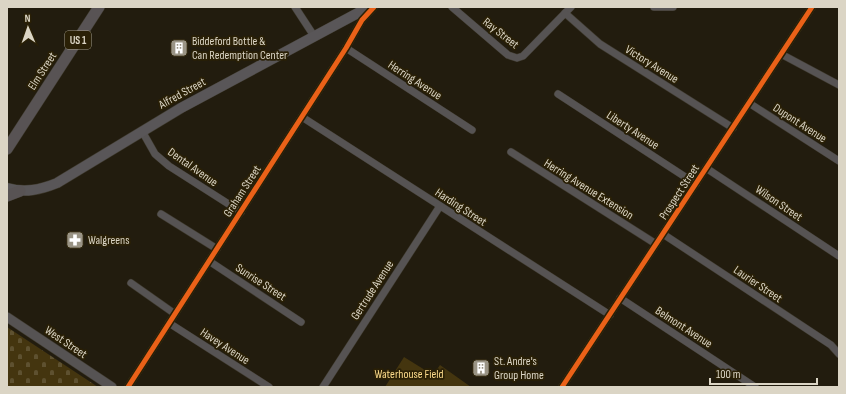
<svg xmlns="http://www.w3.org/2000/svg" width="846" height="394" font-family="'Sofia Sans Condensed',sans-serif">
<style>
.cemetery{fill:url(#cemetery-stones)}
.park{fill:#44350f}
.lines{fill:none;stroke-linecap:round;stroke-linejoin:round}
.minor-casing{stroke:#3e392d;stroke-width:8}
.tertiary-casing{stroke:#3e392d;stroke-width:10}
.secondary-casing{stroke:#3e392d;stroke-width:11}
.primary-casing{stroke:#3e392d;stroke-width:12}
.minor{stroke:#565353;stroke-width:7}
.tertiary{stroke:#565353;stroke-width:9}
.secondary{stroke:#595658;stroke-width:10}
.primary{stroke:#585354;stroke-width:11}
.cycleway-casing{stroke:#2a2006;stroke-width:8}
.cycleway{stroke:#ea6118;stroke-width:5}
.labels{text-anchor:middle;stroke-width:3.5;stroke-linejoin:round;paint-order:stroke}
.shield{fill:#2a2006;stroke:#a69f8c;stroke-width:1}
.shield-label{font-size:11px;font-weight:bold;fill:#dbd5c5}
.street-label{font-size:12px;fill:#dbd5c5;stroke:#2a2006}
.poi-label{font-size:12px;fill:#dbd5c5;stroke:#2a2006;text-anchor:start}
.park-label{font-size:12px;fill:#fcdb8b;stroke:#2a2006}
</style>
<defs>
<pattern id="cemetery-stones" width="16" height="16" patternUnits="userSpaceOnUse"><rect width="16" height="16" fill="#44350f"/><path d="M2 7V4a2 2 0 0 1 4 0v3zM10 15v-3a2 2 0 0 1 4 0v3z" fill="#5e5130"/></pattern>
</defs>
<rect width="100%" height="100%" fill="#221c0e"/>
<!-- cemetery -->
<path class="cemetery" d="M7 327 98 387H7Z"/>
<!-- park -->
<path class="park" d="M404 357 433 375 440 365 471 387H385Z"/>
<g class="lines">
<defs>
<g id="minor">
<path d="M295 7 314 36"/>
<path d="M452 7 508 55 517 58 523 56 571 7"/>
<path d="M654 7H673"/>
<path d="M565 13 600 44 733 128"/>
<path d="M346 48 472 130"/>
<path d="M781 54 839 85"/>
<path d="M558 94 696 184"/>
<path d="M749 103 839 161"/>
<path d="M302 117 610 315"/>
<path d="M142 131 155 154 169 166 241 212"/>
<path d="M511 152 656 244"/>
<path d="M706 168 839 256"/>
<path d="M161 214 217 249"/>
<path d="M663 234 831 345 839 354"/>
<path d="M209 261 301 322"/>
<path d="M131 283 175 314"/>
<path d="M620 298 755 387"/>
<path d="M169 323 269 387"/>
<path d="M128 387 346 48 362 20 374 7"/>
<path d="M323 387 440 206"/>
<path d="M562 387 812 7"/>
</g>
<path id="tertiary" d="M7 317 112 387"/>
<path id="secondary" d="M7 188C25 193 40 190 57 183L181 108 369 7"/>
<g id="primary">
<path d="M7 149 99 7"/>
<path d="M7 196 20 191"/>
</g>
</defs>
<!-- minor casing -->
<use href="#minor" class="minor-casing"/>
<!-- tertiary casing -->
<use href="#tertiary" class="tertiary-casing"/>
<!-- secondary casing -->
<use href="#secondary" class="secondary-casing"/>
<!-- primary casing -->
<use href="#primary" class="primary-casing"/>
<!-- minor -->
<use href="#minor" class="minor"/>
<!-- tertiary -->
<use href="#tertiary" class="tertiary"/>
<!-- secondary -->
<use href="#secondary" class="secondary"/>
<!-- primary -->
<use href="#primary" class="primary"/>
<defs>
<g id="cycleway">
<path d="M128 387 346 48 362 20 374 7"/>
<path d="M562 387 812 7"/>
</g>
</defs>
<!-- cycleway casing -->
<use href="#cycleway" class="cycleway-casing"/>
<!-- cycleway -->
<use href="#cycleway" class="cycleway"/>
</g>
<!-- icons -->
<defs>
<symbol id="building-square" viewBox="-11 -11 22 22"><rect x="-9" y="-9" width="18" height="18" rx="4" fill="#9a9485" stroke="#2a2006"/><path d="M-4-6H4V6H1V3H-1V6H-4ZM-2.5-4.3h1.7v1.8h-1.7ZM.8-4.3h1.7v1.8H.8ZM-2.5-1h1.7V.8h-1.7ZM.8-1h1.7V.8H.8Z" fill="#fff"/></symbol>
<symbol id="pharmacy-square" viewBox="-11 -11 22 22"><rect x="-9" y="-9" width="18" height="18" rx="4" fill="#9a9485" stroke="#2a2006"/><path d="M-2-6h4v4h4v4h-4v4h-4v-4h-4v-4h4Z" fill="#fff"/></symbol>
</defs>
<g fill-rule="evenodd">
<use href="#building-square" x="169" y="38" width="20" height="20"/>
<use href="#pharmacy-square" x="65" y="230" width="20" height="20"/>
<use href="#building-square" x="471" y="358" width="20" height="20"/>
</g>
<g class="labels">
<!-- shield labels -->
<rect class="shield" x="65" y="31" width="26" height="18" rx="3"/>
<g class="shield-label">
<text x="78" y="44">US 1</text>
</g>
<!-- street labels -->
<g class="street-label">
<text transform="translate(501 33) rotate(38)" y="4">Ray Street</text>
<text transform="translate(652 64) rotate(32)" y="4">Victory Avenue</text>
<text transform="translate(42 71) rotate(-57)" y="4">Elm Street</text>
<text transform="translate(415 80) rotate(33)" y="4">Herring Avenue</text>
<text transform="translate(182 93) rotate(-29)" y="4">Alfred Street</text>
<text transform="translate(800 123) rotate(33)" y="4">Dupont Avenue</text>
<text transform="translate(633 130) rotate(33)" y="4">Liberty Avenue</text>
<text transform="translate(193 167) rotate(35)" y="4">Dental Avenue</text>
<text transform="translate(589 189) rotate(32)" y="4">Herring Avenue Extension</text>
<text transform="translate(242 191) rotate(-57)" y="4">Graham Street</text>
<text transform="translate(679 192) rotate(-57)" y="4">Prospect Street</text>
<text transform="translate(779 203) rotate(34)" y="4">Wilson Street</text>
<text transform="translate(461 207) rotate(33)" y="4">Harding Street</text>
<text transform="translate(261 282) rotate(33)" y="4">Sunrise Street</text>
<text transform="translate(758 284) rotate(34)" y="4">Laurier Street</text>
<text transform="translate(372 290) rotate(-57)" y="4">Gertrude Avenue</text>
<text transform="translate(684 327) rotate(33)" y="4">Belmont Avenue</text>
<text transform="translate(66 342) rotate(34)" y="4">West Street</text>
<text transform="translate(225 346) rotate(33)" y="4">Havey Avenue</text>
</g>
<!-- poi labels -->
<g class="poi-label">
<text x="192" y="45">Biddeford Bottle &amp;<tspan x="192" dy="14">Can Redemption Center</tspan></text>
<text x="88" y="244">Walgreens</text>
<text x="494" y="365">St. Andre's<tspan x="494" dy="14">Group Home</tspan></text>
</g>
<!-- park labels -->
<g class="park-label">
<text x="409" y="378">Waterhouse Field</text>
</g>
</g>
<!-- border -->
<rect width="846" height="394" fill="none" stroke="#dbd5c5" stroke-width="16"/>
<!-- north arrow -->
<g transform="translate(28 28) rotate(358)" stroke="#2a2006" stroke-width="3" paint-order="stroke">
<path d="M0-3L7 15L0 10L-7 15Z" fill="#dbd5c5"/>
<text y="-6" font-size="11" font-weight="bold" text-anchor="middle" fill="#dbd5c5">N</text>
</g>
<!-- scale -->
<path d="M710 378v6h107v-6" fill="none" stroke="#dbd5c5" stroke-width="2"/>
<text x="716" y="378" font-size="12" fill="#dbd5c5" stroke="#2a2006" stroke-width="3" paint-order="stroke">100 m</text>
</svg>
